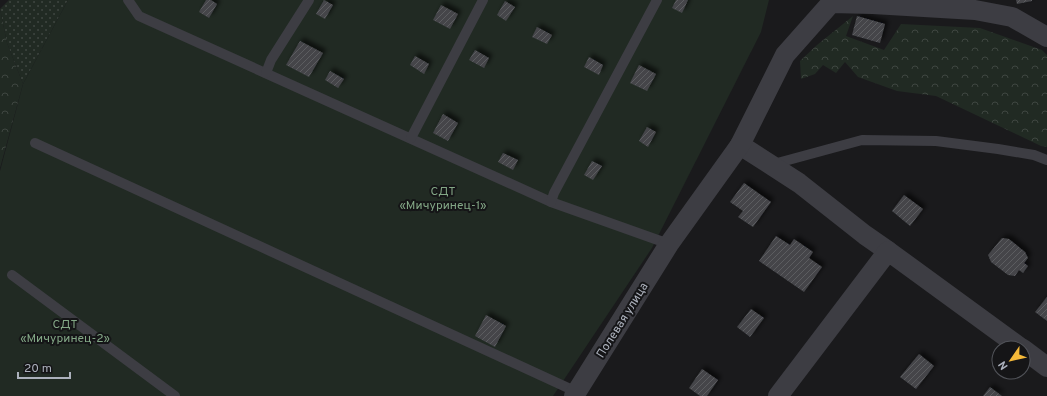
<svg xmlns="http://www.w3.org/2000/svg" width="1047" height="396" font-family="Overpass,sans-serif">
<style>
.grass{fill:url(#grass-dots)}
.forest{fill:url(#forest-crowns)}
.garden{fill:#212a23}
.building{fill:url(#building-hatch);filter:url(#shadow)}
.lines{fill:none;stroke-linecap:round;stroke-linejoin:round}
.lane{stroke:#3d3d43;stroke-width:10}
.street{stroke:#3d3d43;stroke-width:20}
.labels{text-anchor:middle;stroke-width:4;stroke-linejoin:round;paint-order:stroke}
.park-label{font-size:12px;fill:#83a786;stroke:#151517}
.street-label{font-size:12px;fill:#acb1bc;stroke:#151517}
</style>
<defs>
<pattern id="grass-dots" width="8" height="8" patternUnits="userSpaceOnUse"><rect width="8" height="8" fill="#212a23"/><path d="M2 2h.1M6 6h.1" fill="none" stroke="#3f4641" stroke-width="1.8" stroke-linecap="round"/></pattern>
<pattern id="forest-crowns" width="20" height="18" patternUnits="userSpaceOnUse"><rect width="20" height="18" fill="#212a23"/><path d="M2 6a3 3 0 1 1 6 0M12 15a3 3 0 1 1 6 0" fill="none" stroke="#3f4641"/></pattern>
<pattern id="building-hatch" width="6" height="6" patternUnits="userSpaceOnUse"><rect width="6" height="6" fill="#444549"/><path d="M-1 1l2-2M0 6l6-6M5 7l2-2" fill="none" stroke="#5c5d61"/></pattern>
<filter id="shadow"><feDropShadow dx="3.5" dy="-3.5" stdDeviation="2" flood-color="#0009"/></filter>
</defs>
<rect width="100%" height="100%" fill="#1a1a1c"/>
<!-- grass -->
<path class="grass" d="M9 0H68L23 84 7 43 0 9Z"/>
<!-- forest -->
<g class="forest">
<path d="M0 9 7 43 23 84 0 168Z"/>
<path d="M853 16 846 36 884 50 901 24 980 28 1042 50 1047 55V147L1041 146 936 96 897 91 858 77 845 62 836 73 823 65 815 74 801 79 800 61 817 45Z"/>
</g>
<!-- garden -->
<path class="garden" d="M68 0H769L761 32 652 248 553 396H0V171L23 84Z"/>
<!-- building -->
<g class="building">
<path d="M206 0H211L217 4 209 18 199 12Z"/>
<path d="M324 0 333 5 325 19 316 14Z"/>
<path d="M676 0H688L682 13 672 8Z"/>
<path d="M1016 0H1032V1L1017 4Z"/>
<path d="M505 1 515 7 506 21 497 15Z"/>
<path d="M441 5 458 14 450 29 433 20Z"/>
<path d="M857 16 885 24 880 43 852 35Z"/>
<path d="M537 27 552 35 547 44 532 37Z"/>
<path d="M300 41 323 53 309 77 286 65Z"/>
<path d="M475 50 489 58 484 68 469 60Z"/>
<path d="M415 56 429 64 424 74 410 65Z"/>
<path d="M589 57 603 65 599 75 584 67Z"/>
<path d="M639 65 656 74 647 91 630 83Z"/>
<path d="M330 71 344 79 338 88 325 80Z"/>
<path d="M443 114 458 123 448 141 433 133Z"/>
<path d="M647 127 656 132 648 147 639 141Z"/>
<path d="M503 153 518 160 513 170 498 162Z"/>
<path d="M592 161 602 166 593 180 584 175Z"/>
<path d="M744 183 771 202 753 227 738 217 743 211 730 202Z"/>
<path d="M904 195 923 209 910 226 892 211Z"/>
<path d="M776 236 790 245 794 239 813 252 809 258 822 267 804 292 759 261Z"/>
<path d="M1002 238 1009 239 1025 252 1028 258 1024 263 1028 266 1023 273 1019 270 1015 276 1008 275 991 262 988 255Z"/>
<path d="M1047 297V321L1035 312Z"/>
<path d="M751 309 764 318 750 337 737 327Z"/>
<path d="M486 315 506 326 495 347 475 336Z"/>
<path d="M919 354 934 366 916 389 900 377Z"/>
<path d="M702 369 718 380 707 396H700L689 388Z"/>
<path d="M990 387 1002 396H983Z"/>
</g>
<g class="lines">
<!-- lane -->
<g class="lane">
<path d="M128 0 139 16 551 202 669 244"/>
<path d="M266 73 271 60 309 0"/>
<path d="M411 138 483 0"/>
<path d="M35 143 577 392"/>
<path d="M770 165 862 140 936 141 998 149 1034 155 1047 160"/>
<path d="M551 202 554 193 657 0"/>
<path d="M12 275 175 396"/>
</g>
<!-- street -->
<g class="street">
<path d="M740 145 799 183 865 235 888 251"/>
<path d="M1023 349 1047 367"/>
<path d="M574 396 669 244 740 145 785 55 831 3 873 4 975 10 1012 17 1047 37"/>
<path d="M778 396 888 251 1021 348"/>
</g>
</g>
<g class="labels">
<!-- park labels -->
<g class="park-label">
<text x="443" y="195">СДТ<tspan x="443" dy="14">«Мичуринец-1»</tspan></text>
<text x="65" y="328">СДТ<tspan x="65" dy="14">«Мичуринец-2»</tspan></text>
</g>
<!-- street labels -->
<g class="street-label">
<text transform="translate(622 320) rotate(-58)" y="4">Полевая улица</text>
</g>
</g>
<!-- north arrow -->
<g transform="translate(1011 360) rotate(236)"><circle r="19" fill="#151517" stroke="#515359"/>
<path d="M0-3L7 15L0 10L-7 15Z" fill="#f5b939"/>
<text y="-6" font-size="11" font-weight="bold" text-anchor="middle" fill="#acb1bc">N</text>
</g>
<!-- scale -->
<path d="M18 372v6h52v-6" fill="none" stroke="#acb1bc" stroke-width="2"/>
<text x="24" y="372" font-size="12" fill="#acb1bc" stroke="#151517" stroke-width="3" paint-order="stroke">20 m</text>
</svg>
